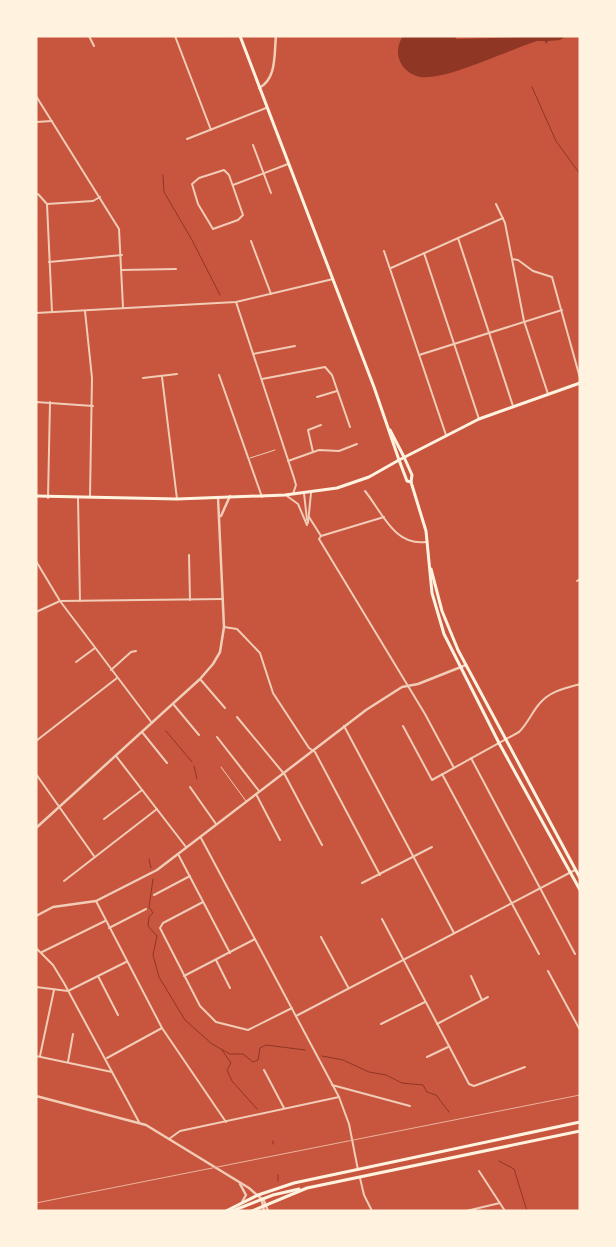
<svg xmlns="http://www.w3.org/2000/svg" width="616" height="1247" font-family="Commissioner,sans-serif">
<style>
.water{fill:#8f3625}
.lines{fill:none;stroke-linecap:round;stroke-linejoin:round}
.stream{stroke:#8f3625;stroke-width:1}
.service{stroke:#f1ccb7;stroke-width:1}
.pedestrian{stroke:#f1ccb7;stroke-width:1}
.minor{stroke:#f1ccb7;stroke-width:2}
.tertiary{stroke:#f1ccb7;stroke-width:2.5}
.secondary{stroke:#fff3e0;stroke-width:3}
.trunk{stroke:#fff3e0;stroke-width:3}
.rail{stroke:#e9b49f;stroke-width:1}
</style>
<rect width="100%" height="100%" fill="#c8553d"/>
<!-- water -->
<path class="water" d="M403 36H455L456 39 566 36 560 40 548 41 546 44 545 41H537C511 49 445 81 421 77 413 76 406 71 402 65 396 56 397 45 403 36Z"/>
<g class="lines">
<!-- stream -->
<g class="stream">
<path d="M532 87 556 141 580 174"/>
<path d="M163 175 164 192 192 240 220 295"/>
<path d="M166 731 192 762"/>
<path d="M194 766 197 779"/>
<path d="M149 859 151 868"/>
<path d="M153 879 149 907 153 913 149 917 148 926 157 936 153 955 159 977 185 1020 212 1044 230 1054H243L253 1062 258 1060 260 1048 266 1045 305 1050"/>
<path d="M222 1050 231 1063 227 1070 232 1081 257 1109"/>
<path d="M322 1056 343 1060 369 1072 386 1075 402 1083 423 1085 427 1092 436 1095 449 1112"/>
<path d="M273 1144V1141"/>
<path d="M499 1161 514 1169 527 1211"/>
<path d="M278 1175V1181"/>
</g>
<!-- service -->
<path class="service" d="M221 767 246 801"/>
<!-- pedestrian -->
<path class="pedestrian" d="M250 458 275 450"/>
<!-- minor -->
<g class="minor">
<path d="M89 36 94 46"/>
<path d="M175 36 211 130"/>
<path d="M36 96 119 229 123 307"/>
<path d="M36 122 52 121"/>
<path d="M187 139 266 108"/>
<path d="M253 145 271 193"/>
<path d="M224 170 229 175 243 215 238 220 213 229 198 204 192 184 199 178Z"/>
<path d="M233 185 288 164"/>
<path d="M38 194 47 204"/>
<path d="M496 204 505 223 524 321 548 394"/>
<path d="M458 238 513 406"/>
<path d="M251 241 271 294"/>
<path d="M384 251 446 435"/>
<path d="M424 253 479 419"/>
<path d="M512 259 518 260 533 271 552 277 580 378"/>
<path d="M49 262 122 255"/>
<path d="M391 268 503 218"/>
<path d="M122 270 176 269"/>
<path d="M236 302 294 478 296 485 293 494"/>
<path d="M85 311 92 378 90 496"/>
<path d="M52 312 47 204 93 201 100 197"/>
<path d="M36 313 236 302 333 279"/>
<path d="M253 354 295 346"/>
<path d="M419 355 562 310"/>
<path d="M219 375 262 497"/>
<path d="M162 377 177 499"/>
<path d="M143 378 177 374"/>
<path d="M262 379 325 367 332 375 350 427"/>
<path d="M317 397 337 391"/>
<path d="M36 402 93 406"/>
<path d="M313 452 308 430 321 425"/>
<path d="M288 461 319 450 339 451 357 444"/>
<path d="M365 491C382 512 394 546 426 542"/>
<path d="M304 493 307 520"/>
<path d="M287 496 298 504 307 525"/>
<path d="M48 498 50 402"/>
<path d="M78 498 80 601"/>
<path d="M309 517 321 536 319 539 425 714 454 768"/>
<path d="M308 523 311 493"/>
<path d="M321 536 384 517"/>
<path d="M189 555 190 600"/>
<path d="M36 561 60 601 152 723"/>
<path d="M577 581 580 579"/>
<path d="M36 612 60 601 223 599"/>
<path d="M224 627 237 629 260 653 273 693 309 748 315 752 380 875"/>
<path d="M76 662 95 648"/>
<path d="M111 670 131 652 136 651"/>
<path d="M200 679 225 708"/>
<path d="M174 705 199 735"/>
<path d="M237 717 285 775 322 845"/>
<path d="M344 726 454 933"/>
<path d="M403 726 432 780 519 732C528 723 532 712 540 703 550 691 566 688 580 684"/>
<path d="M142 732 167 763"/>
<path d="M217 737 259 791"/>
<path d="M36 741 117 678"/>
<path d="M116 756 186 847"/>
<path d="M471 758 575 954"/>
<path d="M36 774 94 856"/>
<path d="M442 774 539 954"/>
<path d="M190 787 216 824"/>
<path d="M256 794 280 840"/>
<path d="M104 819 142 790"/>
<path d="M201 838 339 1097 349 1124 358 1170"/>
<path d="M178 854 230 953"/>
<path d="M64 881 157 809"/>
<path d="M362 883 432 847"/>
<path d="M154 895 190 876"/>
<path d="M96 901 162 1028 226 1122"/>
<path d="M203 902 163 923 160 928 200 1006 216 1022 248 1030 292 1008"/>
<path d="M382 919 469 1084 474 1086 525 1067"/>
<path d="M109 928 146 909"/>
<path d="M321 937 348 987"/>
<path d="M36 948 53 965 64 983 139 1122"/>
<path d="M42 952 105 921"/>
<path d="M216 960 230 988"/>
<path d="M548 971 580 1030"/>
<path d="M98 976 118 1015"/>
<path d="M184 976 255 939"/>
<path d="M471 976 482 1000"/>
<path d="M36 987 68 991 126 962"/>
<path d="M296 1016 575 870"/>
<path d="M381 1024 425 1002"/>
<path d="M437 1024 488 997"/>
<path d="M36 1056 112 1072"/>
<path d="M40 1056 54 990"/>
<path d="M427 1057 448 1047"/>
<path d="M107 1058 162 1028"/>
<path d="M68 1062 73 1034"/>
<path d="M264 1070 284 1108"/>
<path d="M332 1085 410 1106"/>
<path d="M169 1139 180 1131 339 1097"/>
<path d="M479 1171 505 1211"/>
<path d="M360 1178 364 1195 372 1211"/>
<path d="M466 1211 500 1203"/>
</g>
<!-- tertiary -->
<g class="tertiary">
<path d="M259 88C277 79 274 54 276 36"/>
<path d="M221 516 230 496"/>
<path d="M36 828 200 679 213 664 220 652 224 627 218 497"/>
<path d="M36 916 53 907 96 901 157 870 366 710 402 687 418 684 466 665"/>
<path d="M36 1096 146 1125 249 1188 264 1201 268 1211"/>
<path d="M240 1184 246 1195 242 1202"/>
<path d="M262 1201 264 1211"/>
</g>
<!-- secondary -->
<g class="secondary">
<path d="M404 457 412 475 411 482"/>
<path d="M36 496 177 499 285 495 337 488 369 477 399 460 407 481 411 482 426 531 432 593 444 634 499 743 580 890"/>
<path d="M431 569 442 611 458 650 580 878"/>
</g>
<!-- trunk -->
<g class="trunk">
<path d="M240 36 374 387 399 460 479 419 580 383"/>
<path d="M390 430 404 457"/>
<path d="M226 1211 258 1195 294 1183 580 1122"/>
<path d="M232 1211 273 1195 299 1189"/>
<path d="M252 1211 307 1188 580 1131"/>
</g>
<!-- rail -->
<path class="rail" d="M36 1203 580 1095"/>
</g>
<!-- border -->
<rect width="616" height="1247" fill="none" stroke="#fff3e0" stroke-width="75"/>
</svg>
